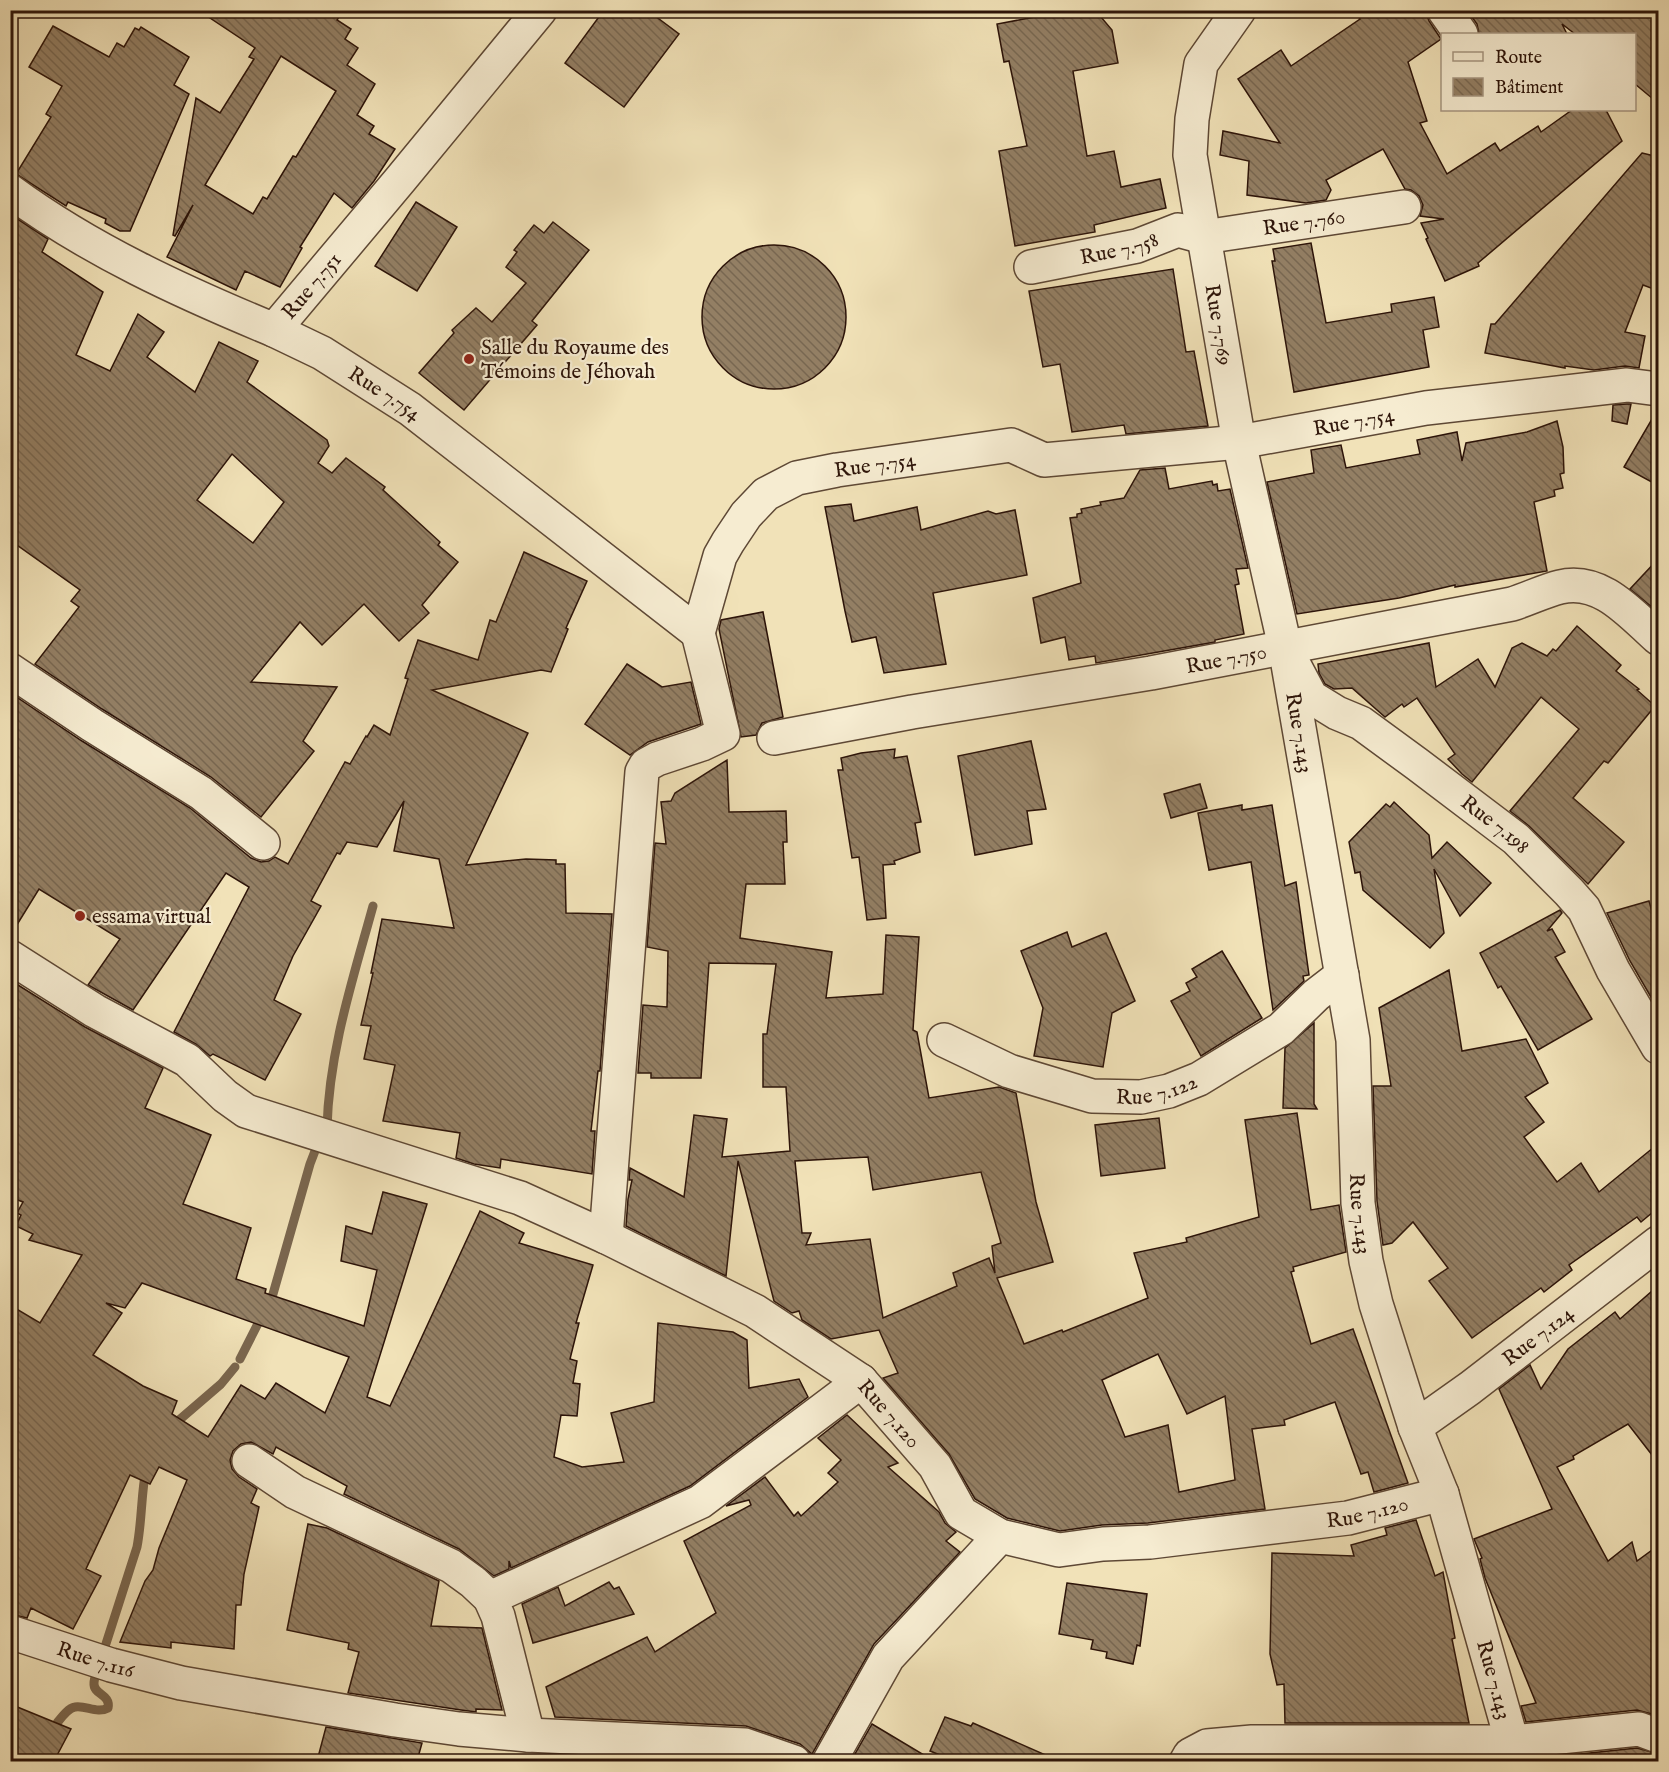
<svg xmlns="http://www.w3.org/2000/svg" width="1669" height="1772" font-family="'IM FELL English',serif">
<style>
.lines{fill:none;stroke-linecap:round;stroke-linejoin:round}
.stream{stroke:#7a664e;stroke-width:9}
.building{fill:url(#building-back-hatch);stroke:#2d1409;stroke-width:1.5;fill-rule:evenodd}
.street-casing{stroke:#5e4835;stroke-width:36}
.street{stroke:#f6ecd1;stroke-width:33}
.poi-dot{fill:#8f2418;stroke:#f6ecd1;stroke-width:2}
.labels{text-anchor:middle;stroke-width:4.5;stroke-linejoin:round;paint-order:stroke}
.street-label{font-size:21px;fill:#2d1409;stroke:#f6ecd1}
.poi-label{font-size:21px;fill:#2d1409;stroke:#f6ecd1;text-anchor:start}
</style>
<defs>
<pattern id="building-back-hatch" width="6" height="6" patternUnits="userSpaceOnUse" patternTransform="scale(1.5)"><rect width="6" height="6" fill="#937f64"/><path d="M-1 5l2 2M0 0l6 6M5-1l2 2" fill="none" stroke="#786751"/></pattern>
</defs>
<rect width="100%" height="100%" fill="#f1e2b8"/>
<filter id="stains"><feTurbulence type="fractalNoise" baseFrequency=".00333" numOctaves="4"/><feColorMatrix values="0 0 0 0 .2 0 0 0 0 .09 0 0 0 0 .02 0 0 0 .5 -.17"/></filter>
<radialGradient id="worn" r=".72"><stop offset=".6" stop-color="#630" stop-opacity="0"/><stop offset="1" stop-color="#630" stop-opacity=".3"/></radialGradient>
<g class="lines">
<!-- stream -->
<g class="stream">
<path d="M240 1359 273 1294 310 1164 323 1130 327 1128C329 1051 353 979 373 906"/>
<path d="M173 1427 178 1421 221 1384 235 1367"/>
<path d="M103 1653 137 1547C142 1521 141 1495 146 1469"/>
<path d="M57 1723C61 1718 68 1708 75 1707 86 1705 97 1714 108 1708 111 1694 93 1695 94 1683 94 1678 97 1672 98 1668"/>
</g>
</g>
<!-- building -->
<g class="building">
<path d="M198 10H343L337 20 351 29 345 39 358 48 347 65 375 84 357 115 374 126 369 134 395 149 374 181 352 208 334 193 300 247 302 248 280 287 245 271 236 290 167 257 193 205 175 236 173 235 196 98 220 113 254 59 249 57 255 48ZM281 56 336 91 296 157 293 156 267 199 263 197 253 214 205 185Z"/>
<path d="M604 10H647L679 34 624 107 565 63Z"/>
<path d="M1073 10H1095L1112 30 1118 63 1073 71 1087 156 1114 151 1121 187 1160 179 1166 208 1094 225 1095 232 1015 246 999 151 1027 146 1009 61 1004 62 997 24Z"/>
<path d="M1354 10H1425L1429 21 1441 39 1408 62 1427 121 1420 123 1447 174 1495 143 1500 151 1538 126 1541 132 1572 110H1606L1622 141 1478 263 1479 266 1445 281 1426 239 1428 238 1421 223 1444 219 1420 216 1423 205 1419 196 1411 190 1405 189 1383 149 1326 180 1331 190 1326 200 1306 203 1247 195 1249 161 1220 155 1223 131 1280 143 1238 79 1281 50 1291 66 1360 19Z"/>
<path d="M1467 10H1659V104L1635 84V34H1575L1562 24 1567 34H1479L1477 24Z"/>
<path d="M53 26 109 57 117 43 124 47 135 28 139 30 141 27 189 57 174 85 189 94 130 231H120L105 223 106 219 68 202 66 206 16 174 51 117 46 114 62 86 29 67Z"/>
<path d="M1642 153 1659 157V291L1643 285 1625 332 1645 336 1639 368 1625 366 1594 370 1565 366V368L1485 353 1491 324H1495Z"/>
<path d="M416 202 457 227 417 291 375 266Z"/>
<path d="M10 214 48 239 42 252 103 292 76 355 110 371 138 314 164 332 147 357 195 392 219 342 258 361 247 382 327 440 329 446 318 463 332 473 346 458 385 487 383 490 440 542 438 545 458 562 422 605 429 613 399 641 364 604 322 645 300 622 251 682 337 687 303 741 314 751 261 817 211 777 102 709 35 664 79 607 71 601 80 590 10 540ZM232 454 284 502 253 543 197 500Z"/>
<path d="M553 222 589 250 532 321 537 325 464 410 419 373 454 333 452 330 476 308 492 322 526 283 506 267 517 252 514 250 534 225 544 233Z"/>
<path d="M1311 243 1326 323 1392 312 1391 304 1434 297 1439 327 1423 330 1429 367 1294 392 1272 261H1275L1273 249Z"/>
<circle cx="774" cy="317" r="72"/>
<path d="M1173 269 1186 352 1194 351 1208 426 1126 434 1124 425 1072 432 1060 364 1043 367 1029 291Z"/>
<path d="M1627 404H1631L1627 424 1612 421 1613 405Z"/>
<path d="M1659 407V486L1624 467Z"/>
<path d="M1557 421 1563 447 1564 473 1560 474 1563 488 1554 490 1555 496 1534 502 1547 571 1455 587V585L1399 598 1297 614 1267 482 1314 473 1311 450 1341 445 1346 468 1420 454 1417 440 1457 432 1462 461 1466 443 1527 432Z"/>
<path d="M1165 468 1169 489 1212 481 1213 485 1217 484 1218 491 1230 489 1248 568 1236 569 1239 584 1235 585 1244 634 1215 640V642L1096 663 1095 656 1069 660 1065 637 1041 643 1033 598 1081 583 1070 518 1077 517V514L1082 513 1081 509 1101 505 1100 502 1124 498 1140 470Z"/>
<path d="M851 504 854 521 917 507 921 530 988 511 996 514 1015 510 1027 575 933 593 946 664 884 673 876 637 852 642 845 611 825 507Z"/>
<path d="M524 552 587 581 566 628 568 629 551 672 541 670 432 690 528 733 466 865 526 859 556 860V864H565L566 913 612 914 600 1071H598L591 1131H595L592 1174 501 1159 500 1168 474 1164 456 1158 460 1133 383 1121 395 1065 364 1059 371 1026 361 1025 373 973H371L382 919 454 928 439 859 394 851 404 801 377 847 347 842 340 854 337 853 311 901 321 906 293 956 274 1000 301 1014 265 1080 213 1054 210 1056 196 1044 174 1032 249 887 226 873 133 1010 88 985 120 939 39 889 10 936V697L12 694 82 741 190 808 251 858 261 862 269 861 275 857 288 864 345 762 350 764 366 736 367 737 374 725 390 735 408 679 405 678 418 640 478 660 490 620 496 622Z"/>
<path d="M1659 558V613L1630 589Z"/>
<path d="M763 612 783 717 762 723 756 735 741 737 719 629 721 620Z"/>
<path d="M1577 626 1621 665 1616 671 1639 689 1637 690 1655 706 1608 763 1604 761 1573 798 1624 842 1588 884 1529 826 1510 811 1579 729 1541 697 1472 782 1462 774 1448 759 1455 754 1417 698 1404 707 1402 704 1385 717 1352 688 1334 689 1325 684 1319 673 1318 664 1429 643 1436 687 1478 659 1495 687 1512 648 1522 643 1547 656 1553 649 1556 651Z"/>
<path d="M627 664 662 687 691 682 701 724 648 742 630 755 585 724Z"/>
<path d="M1031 741 1046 809 1027 811 1032 844 975 855 958 756Z"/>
<path d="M895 749 894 758 907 756 921 822 915 823 920 852 894 861 895 864 883 865 886 918 867 920 859 857 852 858 838 770H843L841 758 861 753Z"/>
<path d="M727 760 729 812 786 811 787 842H783L785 884H746L740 938 832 952 826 998 883 994 886 935 919 937 913 1030 917 1032 929 1098 999 1087 1016 1093 1036 1202 1053 1262 997 1278 1024 1344 1062 1330 1063 1332 1148 1298 1134 1253 1187 1242 1186 1238 1259 1217 1245 1120 1297 1113 1311 1210 1339 1205 1346 1252 1293 1267 1294 1271 1291 1272 1311 1344 1353 1329 1408 1483 1374 1492 1368 1472 1361 1474 1335 1402 1284 1420 1285 1425 1252 1429 1265 1509 1148 1523 1102 1525 1060 1531 1007 1518 975 1499 949 1454 883 1378 898 1373 879 1330 831 1339 802 1320 799 1311 792 1313 774 1301 738 1161 726 1276 626 1226 628 1199 632 1180H629L630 1168 684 1197 694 1115 727 1119 722 1157 790 1151 786 1087H763V1034H767L776 964 709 963 701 1078H651V1073H638L643 1005 667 1007 668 951 647 947 655 843 666 844 661 802 671 801 675 793ZM868 1157 873 1190 981 1172 1001 1243 992 1246 995 1273 989 1258 953 1273 957 1286 883 1318 870 1239 806 1245 811 1233H802L795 1161ZM1158 1354 1187 1414 1225 1396 1235 1480 1179 1492 1168 1425 1125 1437 1102 1380Z"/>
<path d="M1200 784 1207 808 1171 818 1164 794Z"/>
<path d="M1394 802 1429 835 1432 858 1447 842 1491 883 1460 916 1434 869 1444 933 1430 948 1363 890 1360 872 1355 873 1349 842 1386 804 1390 807Z"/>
<path d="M1242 805V810L1272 805 1285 886 1296 882 1309 975 1303 976 1304 981 1273 1010 1251 862 1209 870 1198 813Z"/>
<path d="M1649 901 1659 937V1011L1630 961 1607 913Z"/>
<path d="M1560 910 1562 913 1547 931 1552 929 1565 952 1555 957 1592 1019 1538 1050 1501 986 1498 988 1480 953Z"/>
<path d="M1067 932 1072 947 1106 933 1135 1001 1112 1013 1103 1067 1034 1056 1043 1008 1021 951Z"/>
<path d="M1222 951 1262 1018 1201 1056 1171 1001 1190 991 1186 983 1197 977 1192 969Z"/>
<path d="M1449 970 1462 1051 1526 1039 1548 1083 1525 1097 1544 1122 1524 1137 1557 1182 1581 1163 1599 1192 1659 1143V1207L1641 1222 1637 1217 1569 1265 1572 1270 1544 1292 1541 1288 1472 1338 1429 1281 1448 1268 1413 1222 1392 1243 1383 1245 1377 1201 1373 1086H1391L1379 1008Z"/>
<path d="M10 980 85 1027 163 1068 145 1108 211 1135 183 1204 251 1228 236 1279 266 1289 265 1293 364 1326 377 1270 341 1261 346 1226 372 1234 383 1192 427 1204 367 1397 390 1406 480 1211 524 1233 519 1243 593 1265 576 1323H579L570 1359 577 1361 573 1383 580 1384 577 1416 561 1415 554 1457 582 1467 624 1462 611 1413 654 1402 658 1323 733 1332 747 1340 749 1388 799 1379 808 1397 690 1486 511 1568 509 1561V1569L494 1576 459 1549 344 1494 347 1486 276 1447 273 1454 251 1442 241 1444 233 1451 230 1460 232 1469 239 1477 257 1489 251 1503 259 1507 244 1574 241 1605H236L234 1649 171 1642V1648L120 1642 145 1581 153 1570 159 1548 187 1480 159 1467 150 1484 130 1475 86 1569 101 1576 73 1629 31 1608 27 1618 10 1614V1305L40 1323 82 1255 29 1240 33 1234 16 1226 21 1215 17 1213 23 1202 10 1197ZM142 1283 349 1357 325 1413 276 1383 265 1399 241 1385 208 1437 172 1414 177 1401 143 1386 93 1355 122 1313 106 1303 125 1308Z"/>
<path d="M1314 1023V1104L1317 1109 1283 1108 1285 1048Z"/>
<path d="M1159 1118 1165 1168 1101 1176 1095 1125Z"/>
<path d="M1659 1285V1464L1628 1424 1573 1456 1574 1459 1557 1467 1608 1561 1632 1542 1637 1561 1659 1545V1716L1637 1710 1526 1722 1521 1706 1536 1703 1485 1578 1480 1559 1482 1558 1474 1539 1552 1509 1499 1389 1530 1365 1541 1389 1568 1349 1615 1312 1620 1319Z"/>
<path d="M847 1415 898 1463 888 1467 939 1512 945 1523 956 1532 946 1541 960 1552 874 1644 812 1754 800 1744 746 1726 555 1717 546 1687 647 1637 655 1652 716 1613 684 1541 751 1505 749 1500 726 1506 765 1477 794 1516 798 1512 801 1516 838 1482 828 1473 841 1460 818 1438Z"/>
<path d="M1416 1520 1435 1576 1443 1572 1455 1638 1452 1639 1469 1723H1285L1284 1684 1277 1685 1270 1654 1272 1553 1354 1556 1351 1545 1387 1535 1385 1528Z"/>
<path d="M308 1524 327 1528 439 1581 431 1626 482 1628 502 1710 476 1709V1712L461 1710 348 1693 359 1652 348 1649 349 1643 287 1630Z"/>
<path d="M609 1582 614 1589 619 1587 634 1614 533 1643 522 1604 558 1587 565 1606Z"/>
<path d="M1067 1583 1147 1594 1140 1646 1137 1645 1133 1664 1106 1658 1107 1652 1091 1649 1093 1640 1059 1634Z"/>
<path d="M10 1704 71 1729 54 1761H10Z"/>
<path d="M945 1717 971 1726 973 1723 1059 1761H955L930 1751Z"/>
<path d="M872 1724 934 1761H851Z"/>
<path d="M326 1727 422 1743 417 1761H317Z"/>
<path d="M1637 1748 1659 1754V1761H1553L1552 1757Z"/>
</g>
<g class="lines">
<defs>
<g id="street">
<path id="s1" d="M1239 10 1201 64 1192 119 1190 155 1239 442 1285 647 1353 1040 1358 1203 1366 1261 1376 1304 1415 1427 1442 1494 1512 1742 1520 1762"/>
<path d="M1444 10 1461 34"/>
<path id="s2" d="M10 191C90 250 182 292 274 330L400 180 540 10"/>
<path id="s3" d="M1031 267 1137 246 1178 230 1204 237 1404 207"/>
<path id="s4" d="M274 330 322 353 410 409 698 633 720 556 728 542 746 515 766 494 797 478 837 470 1011 445 1044 460 1239 442 1426 408 1627 385 1658 389"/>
<path id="s5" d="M1294 665 1311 697 1337 713 1361 723 1417 764 1516 839 1569 892 1584 909 1613 970 1658 1047"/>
<path d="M10 670 92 725 201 793 263 843"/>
<path id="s6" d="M774 738 912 712 1151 673 1512 604C1528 599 1544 591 1560 587 1601 577 1631 614 1658 638"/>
<path d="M10 957 95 1011 187 1060 225 1096 246 1111 520 1198 606 1237 755 1311 861 1381"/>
<path id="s7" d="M944 1040 1009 1071 1092 1096 1141 1097 1169 1091 1199 1079 1281 1029 1316 995 1342 975"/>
<path d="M606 1237 642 772 646 765 657 759 702 744 723 734 698 633"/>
<path id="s8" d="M1415 1427 1470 1388 1658 1243"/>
<path d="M249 1461 295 1492 451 1566 473 1582 490 1598"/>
<path id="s9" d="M10 1632 111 1665 181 1683 395 1720 459 1729 528 1735 745 1745 794 1762"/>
<path id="s10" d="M528 1735 498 1616 490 1598 700 1502 861 1381 935 1466 961 1513 1000 1536 1059 1550 1103 1544 1150 1542 1348 1518 1442 1494"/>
<path d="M829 1762 888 1657 1000 1536"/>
<path d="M1186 1762 1190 1755 1207 1746 1252 1742H1512L1639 1729 1658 1736"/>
</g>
</defs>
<!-- street casing -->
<use href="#street" class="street-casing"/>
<!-- street -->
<use href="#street" class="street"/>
</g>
<!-- markers -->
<g class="poi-dot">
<circle cx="469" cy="359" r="6"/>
<circle cx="80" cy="916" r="6"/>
</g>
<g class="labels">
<!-- street labels -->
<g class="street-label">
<text dy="7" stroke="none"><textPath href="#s3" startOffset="280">Rue 7.760</textPath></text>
<text dy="7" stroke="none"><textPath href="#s3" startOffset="90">Rue 7.758</textPath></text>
<text dy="7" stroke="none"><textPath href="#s2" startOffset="357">Rue 7.751</textPath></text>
<text dy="7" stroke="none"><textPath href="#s1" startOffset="330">Rue 7.769</textPath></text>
<text dy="7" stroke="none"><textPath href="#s4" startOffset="128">Rue 7.754</textPath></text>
<text dy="7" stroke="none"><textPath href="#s4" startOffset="1280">Rue 7.754</textPath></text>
<text dy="7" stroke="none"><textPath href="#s4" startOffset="794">Rue 7.754</textPath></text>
<text dy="7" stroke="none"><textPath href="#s6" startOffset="459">Rue 7.750</textPath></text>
<text dy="7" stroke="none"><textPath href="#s1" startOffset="746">Rue 7.143</textPath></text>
<text dy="7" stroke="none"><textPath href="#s5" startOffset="261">Rue 7.198</textPath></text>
<text dy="7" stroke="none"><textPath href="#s7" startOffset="224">Rue 7.122</textPath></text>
<text dy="7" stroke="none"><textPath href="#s1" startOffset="1232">Rue 7.143</textPath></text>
<text dy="7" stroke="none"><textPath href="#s8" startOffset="153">Rue 7.124</textPath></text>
<text dy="7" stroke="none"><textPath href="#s10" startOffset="618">Rue 7.120</textPath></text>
<text dy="7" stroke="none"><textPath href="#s10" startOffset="1158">Rue 7.120</textPath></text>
<text dy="7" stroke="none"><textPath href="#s9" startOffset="90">Rue 7.116</textPath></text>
<text dy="7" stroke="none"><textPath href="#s1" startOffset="1718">Rue 7.143</textPath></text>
</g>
<!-- poi labels -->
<g class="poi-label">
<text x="481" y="354">Salle du Royaume des<tspan x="481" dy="24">Témoins de Jéhovah</tspan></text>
<text x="92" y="923">essama virtual</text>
</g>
</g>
<!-- margin -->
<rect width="1669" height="1772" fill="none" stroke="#f1e2b8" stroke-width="36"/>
<rect x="12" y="12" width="1645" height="1748" fill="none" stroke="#2d1409" stroke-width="3"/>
<rect x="18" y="18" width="1633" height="1736" fill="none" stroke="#2d1409" stroke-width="1.5"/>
<!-- legend -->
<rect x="1441" y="33" width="195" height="78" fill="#f6ecd1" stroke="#a69681" stroke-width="1.5"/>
<rect x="1453" y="52" width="30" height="9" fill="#f6ecd1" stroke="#a69681" stroke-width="1.5"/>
<text x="1495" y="63" font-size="18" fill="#2d1409">Route</text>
<rect x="1453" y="78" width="30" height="18" fill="url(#building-back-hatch)" stroke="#a69681" stroke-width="1.5"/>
<text x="1495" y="93" font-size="18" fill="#2d1409">Bâtiment</text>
<rect width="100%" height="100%" filter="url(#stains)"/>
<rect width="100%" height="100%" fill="url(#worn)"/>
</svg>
